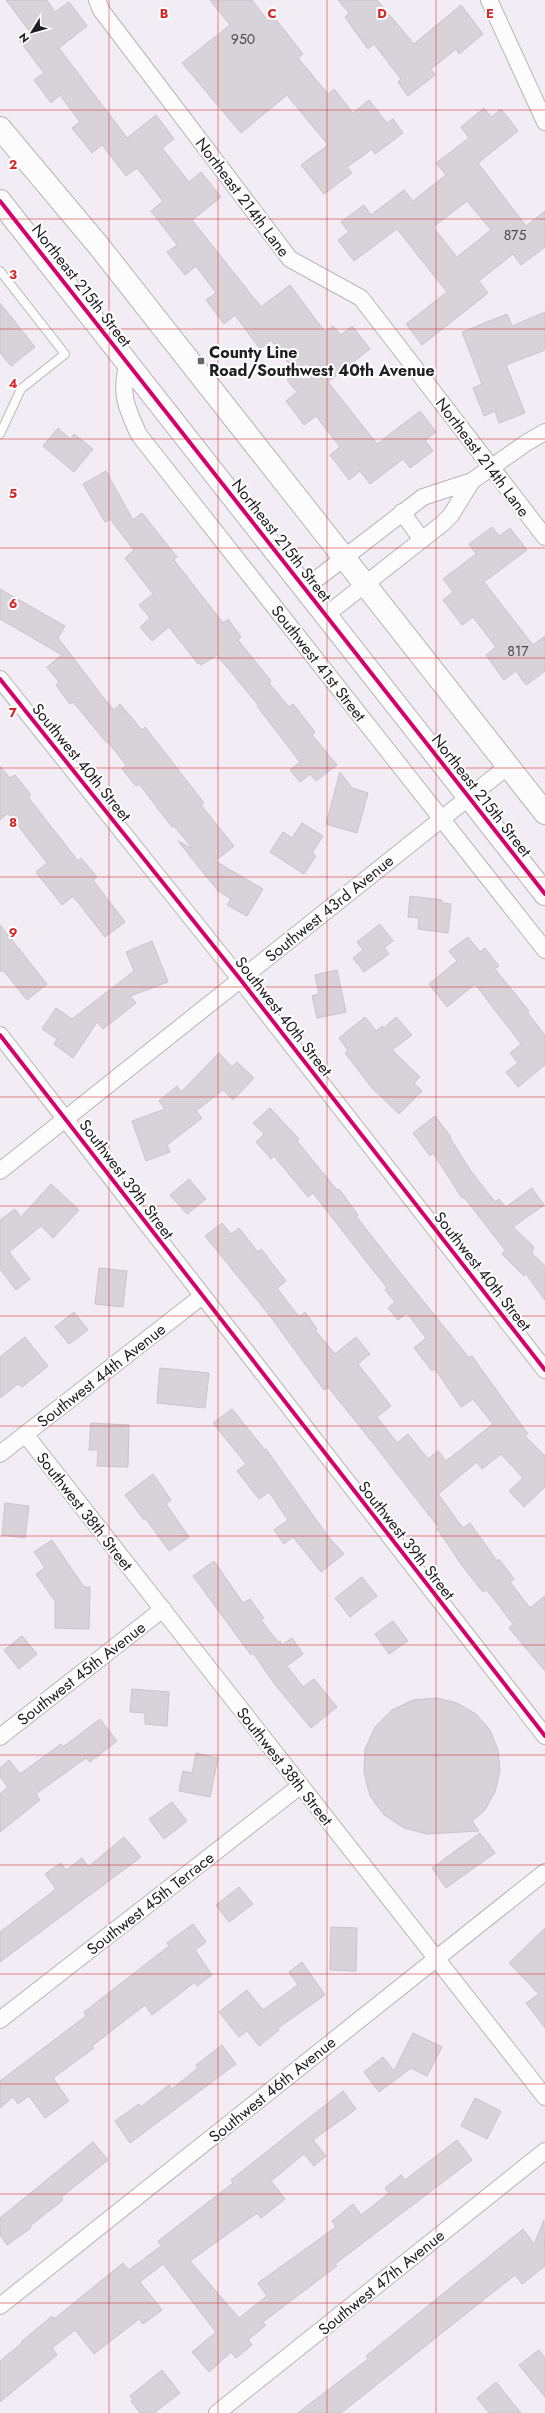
<svg xmlns="http://www.w3.org/2000/svg" width="545" height="2413" font-family="Jost,sans-serif">
<style>
.building{fill:#d7d3d9;stroke:#c9c4cb;fill-rule:evenodd}
.lines{fill:none;stroke-linecap:round;stroke-linejoin:round}
.lane-casing{stroke:#b9b4ba;stroke-width:10}
.street-casing{stroke:#b9b4ba;stroke-width:18}
.secondary-casing{stroke:#b9b4ba;stroke-width:24}
.lane{stroke:#fdfcfd;stroke-width:8}
.street{stroke:#fdfcfd;stroke-width:16}
.secondary{stroke:#fdfcfd;stroke-width:22}
.cycleway-casing{stroke:#fff;stroke-width:6}
.cycleway{stroke:#d6006c;stroke-width:4}
.grid{fill:none;stroke:#d62828;stroke-width:1;stroke-opacity:0.55}
.poi-dot{fill:#6a656c;stroke:#fff;stroke-width:1.5}
.labels{text-anchor:middle;stroke-width:4;stroke-linejoin:round;paint-order:stroke}
.number-label{font-size:14px;fill:#4e4a50}
.street-label{font-size:16px;fill:#211d23;stroke:#fff}
.poi-label{font-size:16px;font-weight:bold;fill:#211d23;stroke:#fff;text-anchor:start}
.grid-label{font-size:13px;text-anchor:middle;font-weight:bold;fill:#d62828;stroke:#fff;stroke-width:4;stroke-linejoin:round;paint-order:stroke}
</style>
<rect width="100%" height="100%" fill="#f2ecf4"/>
<!-- building -->
<g class="building">
<path d="M6 0H47L55 12 69 2 87 26 59 48 127 138 156 115 174 139 162 148 189 182 201 172 221 197 192 220 261 307 290 285 325 332 333 326 341 335 352 326 370 349 328 382 377 444 420 411 436 432 425 440 433 451 410 468 403 459 370 484 360 471 349 480 330 455 340 447 316 416 304 425 286 401 297 392 287 380 296 373 271 340 260 349 235 315 224 324 206 300 216 293 196 266 185 275 167 252 177 245 151 211 163 201 137 168 126 176 102 145 92 153 72 128 80 122 60 95 51 103 34 80 44 73 19 40 30 32Z"/>
<path d="M210 0H252L268 21 274 17 303 54 298 58 328 94 334 89 353 113 369 100 387 123 393 119 403 133 375 154 372 149 347 167 352 173 324 194 301 165 328 145 287 95 241 133 182 63 230 25Z"/>
<path d="M338 0H377L414 44 461 5 483 34 459 54 456 49 431 69 435 75 408 96 398 82 401 79 374 44 368 49 359 37 345 17 349 13Z"/>
<path d="M484 108 491 117 501 109 518 131 478 163 526 226 545 211V247L521 265 513 254 479 281 488 293 422 345 406 324 447 292 397 229 354 261 338 240 349 232 341 222 364 205 371 215 404 190 413 201 446 175 436 163 469 138 461 127ZM467 201 491 230 457 257 433 227Z"/>
<path d="M0 303 35 347 11 366 0 353Z"/>
<path d="M545 312V350L506 365 525 413 499 423 495 411 484 416 473 388 482 384 462 332 507 314 512 326Z"/>
<path d="M58 428 70 439 74 434 93 449 74 472 43 446Z"/>
<path d="M106 471 133 520 142 513 177 557 174 560 223 623 228 619 241 637 238 640 271 681 269 683 289 707 293 704 315 732 312 735 337 765 316 781 310 774 300 782 290 770 300 762 257 706 258 705 217 655 201 665 199 662 198 664 169 627 152 641 140 627 150 618 139 605 153 594 125 558 134 550 110 519 105 522 83 484Z"/>
<path d="M492 527 499 536 510 528 527 550 484 582 533 645 545 636V671L526 685 516 671 504 680 486 655 496 647 473 617 462 625 443 600 453 592 443 579 476 554 469 544Z"/>
<path d="M0 589 65 626 58 638 103 697 114 710 120 704 142 730 145 727 204 803 201 805 234 846 215 861 263 889 247 916 227 905 231 899 218 891 178 841 193 849 174 826 172 827 139 784 136 786 122 769 126 765 108 742 107 743 73 702 70 704 56 685 59 682 47 667 62 655 0 619Z"/>
<path d="M0 766 10 778 15 775 31 795 28 797 78 861 81 858 97 877 93 880 125 922 105 937 73 896 62 905 36 872 47 863 8 813 0 820Z"/>
<path d="M340 772 352 788 368 793 357 833 326 824Z"/>
<path d="M302 823 323 836 312 853 316 856 304 874 270 852 283 832 292 838Z"/>
<path d="M410 896 442 900V903L451 904 448 933 418 929 419 918 408 917Z"/>
<path d="M380 924 393 941 384 948 389 954 364 972 353 958 363 950 357 942Z"/>
<path d="M0 925 47 984 27 1000 4 971H0Z"/>
<path d="M468 937 480 952 485 948 499 966 495 969 529 1011 527 1012 545 1035V1065L518 1087 506 1072 518 1063 510 1053 521 1044 475 984 447 1007 429 984 457 961 449 951Z"/>
<path d="M152 941 168 982 130 996 136 1003 103 1029 97 1022 73 1058 54 1044 57 1039 42 1029 56 1008 72 1019 134 971 126 952Z"/>
<path d="M337 970 346 1012 317 1018 312 996 319 994 315 975Z"/>
<path d="M365 1017 376 1031 382 1026 384 1028 396 1017 412 1035 392 1050 420 1077 414 1083 422 1091 399 1114 372 1088 345 1053 348 1050 339 1038Z"/>
<path d="M219 1053 232 1067 237 1062 254 1078 233 1100 223 1090 196 1111 202 1118 167 1145 170 1152 146 1161 132 1121 165 1109 159 1101 177 1086 181 1092Z"/>
<path d="M270 1108 299 1139 297 1141 337 1190 339 1189 358 1215 356 1216 395 1266 469 1358 472 1356 528 1434 525 1436 545 1456V1487L524 1507 509 1491 523 1478 501 1454 482 1469 477 1462 438 1494 463 1528 470 1523 497 1561 499 1559 514 1579 510 1582 530 1608 545 1596V1671L509 1628 513 1624 487 1590 483 1592 464 1568 437 1529 439 1528 373 1443 328 1387 324 1390 270 1316 205 1236 222 1223 231 1234 239 1228 258 1252 261 1249 286 1281 277 1288 299 1317 305 1312 317 1329 315 1330 335 1354 356 1337 370 1354 358 1364 391 1406 377 1417 397 1443 408 1434 428 1459 438 1451 446 1461 493 1424 473 1399 461 1407 435 1369 432 1371 414 1348 426 1338 407 1313 398 1320 388 1308 395 1302 385 1290 387 1288 313 1193 308 1197 274 1156 271 1159 256 1142 264 1134 253 1123Z"/>
<path d="M435 1116 451 1137 450 1138 470 1170 495 1202 499 1199 506 1207 532 1188 544 1205 513 1227 534 1247 532 1253 545 1266V1300L526 1274 524 1276 502 1254 505 1250 464 1197 462 1198 433 1153 430 1156 413 1133Z"/>
<path d="M189 1179 206 1199 187 1214 170 1195Z"/>
<path d="M51 1184 79 1210 53 1238 41 1226 9 1252 30 1279 16 1290 0 1269V1220L15 1209 21 1217Z"/>
<path d="M99 1268 127 1271 123 1307 95 1304Z"/>
<path d="M74 1312 88 1330 69 1344 55 1327Z"/>
<path d="M25 1337 48 1366 22 1387 18 1384 0 1398V1357Z"/>
<path d="M160 1368 209 1373 205 1408 157 1403Z"/>
<path d="M232 1409 265 1450 266 1449 327 1535 344 1554 321 1572 293 1537 284 1544 274 1530 288 1520 269 1492 259 1499 237 1471 246 1464 213 1423Z"/>
<path d="M91 1423 129 1425 128 1467 97 1466 98 1450H89Z"/>
<path d="M153 1474 171 1500 166 1504 189 1537 169 1551 146 1519 144 1520 125 1495Z"/>
<path d="M5 1503 29 1506 25 1538 2 1535Z"/>
<path d="M52 1540 84 1587H90L89 1629 55 1628V1601L36 1574 45 1568 34 1552Z"/>
<path d="M214 1561 243 1603 250 1599 264 1618 261 1620 278 1642 280 1641 282 1645 292 1638 303 1654 287 1666 303 1687 314 1679 337 1707 311 1728 276 1686 253 1653 251 1655 193 1576Z"/>
<path d="M362 1577 377 1596 350 1617 335 1598Z"/>
<path d="M393 1621 408 1641 389 1654 375 1634Z"/>
<path d="M22 1636 37 1654 19 1669 4 1650Z"/>
<path d="M132 1689 169 1692 167 1726 145 1724V1713L130 1712Z"/>
<path d="M437 1698 457 1703 476 1714 490 1730 498 1750 500 1771 495 1792 484 1811 472 1821 479 1831 427 1834 404 1828 384 1815 370 1796 364 1773 365 1749 375 1727 392 1710 413 1700Z"/>
<path d="M100 1719 117 1741 90 1762 86 1758 36 1794 40 1800 0 1832V1794L8 1787 0 1777V1768L9 1760 20 1774 61 1744 63 1747Z"/>
<path d="M196 1753 218 1758 210 1797 179 1791 183 1771 192 1773Z"/>
<path d="M172 1802 187 1821 164 1839 149 1819Z"/>
<path d="M480 1833 495 1853 446 1888 432 1868Z"/>
<path d="M124 1837 141 1857 0 1962V1932L56 1889 45 1874 61 1863 66 1870 82 1858 88 1867Z"/>
<path d="M239 1887 253 1904 229 1922 216 1905Z"/>
<path d="M193 1924 206 1942 195 1950 212 1975 197 1986 195 1982 152 2015 145 2005 92 2046 94 2048 53 2078 69 2101 45 2118 29 2096 18 2104 13 2097 0 2108V2081L86 2016 84 2012 169 1946 167 1943Z"/>
<path d="M331 1927 357 1928 356 1971 330 1970Z"/>
<path d="M545 1928V2028L526 2003 539 1994 509 1963Z"/>
<path d="M302 1962 325 1995 278 2028 279 2030 259 2046 247 2031 239 2037 219 2012 247 1990 263 2010 298 1985 289 1972Z"/>
<path d="M413 2033 442 2047 427 2076 411 2068 379 2092 364 2072 383 2057 394 2071Z"/>
<path d="M222 2045 236 2064 130 2143 115 2121 139 2104 141 2107 169 2085 172 2089 198 2068 196 2065Z"/>
<path d="M343 2091 356 2109 313 2140 326 2156 314 2166 304 2154 271 2181 285 2199 261 2218 257 2213 190 2261 239 2318 267 2296 258 2283 336 2227 332 2221 353 2204 361 2215 389 2193 385 2188 401 2175 405 2180 457 2140 472 2160 335 2264 337 2266 263 2322 266 2325 248 2340 252 2345 236 2358 231 2352 209 2372 192 2352 216 2332 163 2264 140 2282 162 2310 143 2324 139 2319 94 2354 75 2330 52 2348 57 2355 0 2402V2361L22 2343 21 2342 52 2316 54 2319 123 2263 129 2270 161 2246 158 2241 233 2183 231 2180Z"/>
<path d="M475 2098 501 2111 487 2139 461 2126Z"/>
<path d="M93 2142 108 2160 61 2197 63 2200 30 2226 31 2228 7 2245 0 2235V2218Z"/>
<path d="M544 2220 545 2266 522 2284 515 2275 341 2413H298L368 2359 366 2356 523 2229 534 2244Z"/>
<path d="M539 2350 545 2358V2397L519 2365Z"/>
<path d="M162 2370 180 2393 154 2413H140L131 2401 133 2400 130 2396Z"/>
<path d="M496 2382 521 2413H489L477 2398Z"/>
</g>
<g class="lines">
<defs>
<path id="lane" d="M0 271 65 354 21 389 0 434"/>
<g id="street">
<path d="M97 0 101 10 290 259 361 298 545 537"/>
<path d="M489 0 545 122"/>
<path d="M128 363C119 393 127 409 139 435L545 950"/>
<path d="M472 481 526 443 545 432"/>
<path d="M402 512 422 540"/>
<path d="M305 588 423 497 472 481 451 515 442 524 326 615"/>
<path d="M0 679 240 979 545 1370"/>
<path d="M0 1035 545 1736"/>
<path d="M0 1171 508 766"/>
<path d="M25 1434 545 2097"/>
<path d="M0 1454 201 1297"/>
<path d="M0 1737 163 1609"/>
<path d="M0 2020 300 1786"/>
<path d="M0 2306 545 1872"/>
<path d="M217 2413 545 2151"/>
</g>
<g id="secondary">
<path d="M0 128 98 245 545 813"/>
<path d="M0 201 545 894"/>
</g>
</defs>
<!-- lane casing -->
<use href="#lane" class="lane-casing"/>
<!-- street casing -->
<use href="#street" class="street-casing"/>
<!-- secondary casing -->
<use href="#secondary" class="secondary-casing"/>
<!-- lane -->
<use href="#lane" class="lane"/>
<!-- street -->
<use href="#street" class="street"/>
<!-- secondary -->
<use href="#secondary" class="secondary"/>
<defs>
<g id="cycleway">
<path d="M0 201 545 894"/>
<path d="M0 679 240 979 545 1370"/>
<path d="M0 1035 545 1736"/>
</g>
</defs>
<!-- cycleway casing -->
<use href="#cycleway" class="cycleway-casing"/>
<!-- cycleway -->
<use href="#cycleway" class="cycleway"/>
</g>
<!-- grid -->
<path class="grid" d="M109 0V2413M218 0V2413M327 0V2413M436 0V2413M0 110H545M0 219H545M0 329H545M0 439H545M0 548H545M0 658H545M0 768H545M0 877H545M0 987H545M0 1097H545M0 1206H545M0 1316H545M0 1426H545M0 1536H545M0 1645H545M0 1755H545M0 1865H545M0 1974H545M0 2084H545M0 2194H545M0 2303H545"/>
<!-- markers -->
<rect class="poi-dot" x="197" y="357" width="8" height="8" rx="2"/>
<g class="labels">
<!-- number labels -->
<g class="number-label">
<text x="243" y="44">950</text>
<text x="515" y="240">875</text>
<text x="518" y="656">817</text>
</g>
<!-- street labels -->
<g class="street-label">
<text transform="translate(243 197) rotate(53)" y="6">Northeast 214th Lane</text>
<text transform="translate(82 285) rotate(52)" y="6">Northeast 215th Street</text>
<text transform="translate(483 457) rotate(53)" y="6">Northeast 214th Lane</text>
<text transform="translate(282 540) rotate(52)" y="6">Northeast 215th Street</text>
<text transform="translate(319 663) rotate(52)" y="6">Southwest 41st Street</text>
<text transform="translate(82 762) rotate(51)" y="6">Southwest 40th Street</text>
<text transform="translate(482 795) rotate(52)" y="6">Northeast 215th Street</text>
<text transform="translate(329 908) rotate(-39)" y="6">Southwest 43rd Avenue</text>
<text transform="translate(284 1016) rotate(52)" y="6">Southwest 40th Street</text>
<text transform="translate(127 1179) rotate(53)" y="6">Southwest 39th Street</text>
<text transform="translate(483 1271) rotate(52)" y="6">Southwest 40th Street</text>
<text transform="translate(101 1375) rotate(-38)" y="6">Southwest 44th Avenue</text>
<text transform="translate(85 1511) rotate(52)" y="6">Southwest 38th Street</text>
<text transform="translate(407 1540) rotate(52)" y="6">Southwest 39th Street</text>
<text transform="translate(81 1673) rotate(-38)" y="6">Southwest 45th Avenue</text>
<text transform="translate(285 1766) rotate(52)" y="6">Southwest 38th Street</text>
<text transform="translate(150 1903) rotate(-38)" y="6">Southwest 45th Terrace</text>
<text transform="translate(272 2089) rotate(-39)" y="6">Southwest 46th Avenue</text>
<text transform="translate(381 2282) rotate(-39)" y="6">Southwest 47th Avenue</text>
</g>
<!-- poi labels -->
<g class="poi-label">
<text x="209" y="358">County Line<tspan x="209" dy="18">Road/Southwest 40th Avenue</tspan></text>
</g>
</g>
<g class="grid-label">
<text x="164" y="18">B</text>
<text x="272" y="18">C</text>
<text x="382" y="18">D</text>
<text x="490" y="18">E</text>
<text x="13" y="169">2</text>
<text x="13" y="279">3</text>
<text x="13" y="388">4</text>
<text x="13" y="498">5</text>
<text x="13" y="608">6</text>
<text x="13" y="717">7</text>
<text x="13" y="827">8</text>
<text x="13" y="937">9</text>
</g>
<!-- north arrow -->
<g transform="translate(32 32) rotate(233)" stroke="#ffffff" stroke-width="3" paint-order="stroke">
<path d="M0-3L7 15L0 10L-7 15Z" fill="#211d23"/>
<text y="-6" font-size="11" font-weight="bold" text-anchor="middle" fill="#211d23">N</text>
</g>
</svg>
